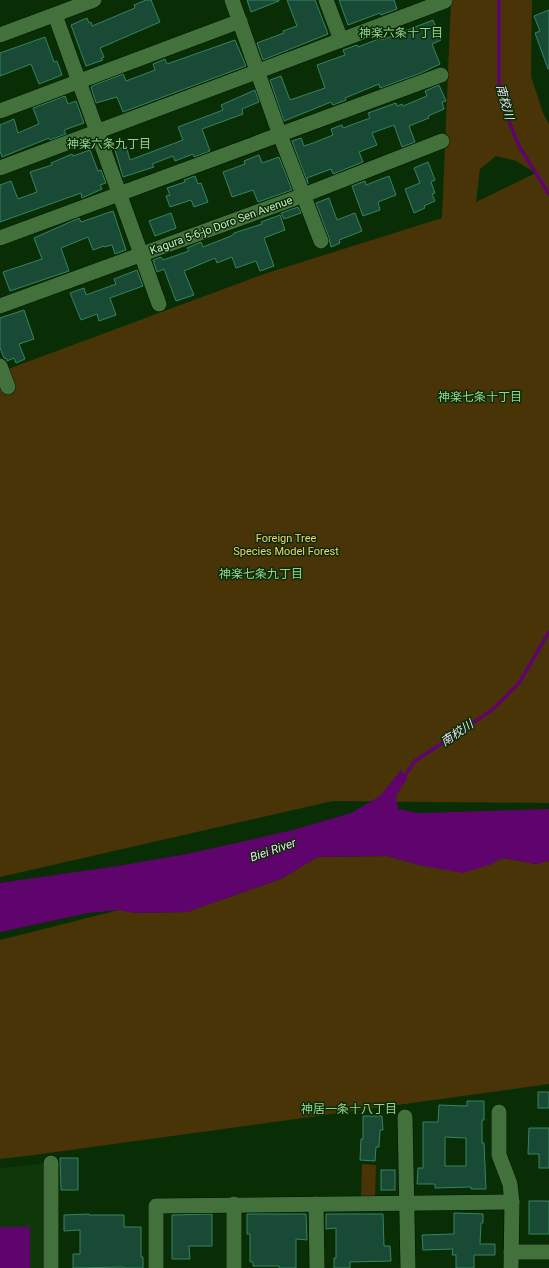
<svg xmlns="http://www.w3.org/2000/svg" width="549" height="1268" font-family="Roboto,'Noto Sans JP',sans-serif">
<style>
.built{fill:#0f3709}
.green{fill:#493408;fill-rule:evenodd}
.water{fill:#5f046d}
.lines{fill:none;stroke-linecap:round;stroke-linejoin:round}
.stream{stroke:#5f046d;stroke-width:3.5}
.building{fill:#194a35;stroke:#348561;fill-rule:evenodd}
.street-casing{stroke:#001300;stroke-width:16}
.street{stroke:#42713b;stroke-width:15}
.labels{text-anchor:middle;stroke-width:3;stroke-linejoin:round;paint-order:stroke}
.street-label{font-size:11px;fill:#d2ecce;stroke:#092d05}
.park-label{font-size:11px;fill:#fbcc77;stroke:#092d05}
.neighbourhood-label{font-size:12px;fill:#9cd095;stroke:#092d05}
.water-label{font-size:12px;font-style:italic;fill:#eedaf1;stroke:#092d05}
</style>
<rect width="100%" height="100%" fill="#092d05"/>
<!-- built -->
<path class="built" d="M51 1163V1268H0V1168Z"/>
<!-- green -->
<g class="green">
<path d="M451 0H532L531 76 543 113 549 124V803L333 801 0 877V372L267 273 442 218ZM496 156 516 161 536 173 476 202 480 169Z"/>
<path d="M387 856 423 866 489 865 503 858 536 864 549 861V1084L34 1155 0 1159V940L119 910 136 913 187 912 281 879 317 857Z"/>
<path d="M362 1164 376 1165 375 1199H361Z"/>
</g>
<!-- water -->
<g class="water">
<path d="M401 770 407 779 396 796 398 809 419 813 549 809V861L536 864 503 858 489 865 463 873 423 866 387 856 318 857 281 879 187 912 136 913 119 910 88 913 0 932V883L118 866 187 854 293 830 351 813 380 796Z"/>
<rect x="0" y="1227" width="30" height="41"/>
</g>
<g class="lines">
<!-- stream -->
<g class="stream">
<path d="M499 0V84L505 111 519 146 549 194"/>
<path d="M402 780 415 761 492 710 519 683 549 632"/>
</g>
</g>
<!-- building -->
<g class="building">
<path d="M146 0H151L160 22 100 48 104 57 101 58 103 60 86 66 71 25 87 18 89 23 91 22 92 26 135 8 134 5Z"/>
<path d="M247 0H279V1L251 12Z"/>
<path d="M287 0H315L328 34 263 60 257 43 284 33 283 31 297 26Z"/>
<path d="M339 0H394L397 9 381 15 380 13 348 25Z"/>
<path d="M549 10V69H548L535 33 540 31 534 16Z"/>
<path d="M433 20 441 40 432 44 440 64 421 73 380 88 379 84 345 98 346 100 333 105 331 102 284 121 270 80 281 76 290 100 325 88 317 65 345 55 343 50 357 45 358 47 381 38 382 40Z"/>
<path d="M45 37 54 62 57 61 62 75 39 84 31 64 0 76V53Z"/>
<path d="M235 40 246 66 123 112 117 97 96 103 91 87 94 85 123 74 126 81 155 70 153 64 165 59 167 64Z"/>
<path d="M439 85 446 101 442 102 444 109 428 116 429 118 409 126 415 142 402 147 394 125 372 133 377 145 359 152 363 162 333 174 331 169 307 178 308 184 292 141 301 138 304 146 313 143 333 135 331 129 342 125 343 128 370 118 368 113 396 103 397 106 402 104 403 106 427 96 425 91Z"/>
<path d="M255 90 259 102 242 109 243 114 202 129 210 151 194 157 193 154 175 161 173 156 152 164 154 167 123 177 115 150 126 146 130 160 183 140 178 127 223 110 221 105Z"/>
<path d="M65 96 68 104 76 101 84 123 64 130 66 134 50 140 49 138 2 157 0 151V125L14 119 18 133 39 124 33 108Z"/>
<path d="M90 150 98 171 101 170 106 183 100 185 102 189 82 198 81 193 0 222V185L11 181 18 199 37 192 30 172 52 165 51 163 72 154 73 156Z"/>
<path d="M259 155 262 163 279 157 292 190 258 202 253 190 232 197 223 172 245 164 244 161Z"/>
<path d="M428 162 435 180 431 182 435 193 432 194 435 201 424 206 425 208 414 213 405 189 420 183 414 168Z"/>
<path d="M195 176 198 184 201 183 208 202 194 207 191 200 170 207 166 196 170 195 167 188 185 182 184 180Z"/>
<path d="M389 176 396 195 378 202 380 210 363 216 352 186 365 181 366 185Z"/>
<path d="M329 198 337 220 355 213 362 231 339 240 340 243 331 247 329 238 316 203Z"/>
<path d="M298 207 301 213 284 219 281 213Z"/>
<path d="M113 211 126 250 115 254 112 245 104 247V246L93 250 88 237 61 248 69 271 10 291 3 272 42 259 34 238 79 218 81 222Z"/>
<path d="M171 213 176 228 155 236 149 221Z"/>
<path d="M280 215 285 230 264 238 274 266 260 271 256 261 236 268 232 257 217 263 215 258 184 271 194 295 176 301 164 269 157 272 153 260 161 257 163 260 189 251 187 248 201 242 203 247 231 236 234 234V233L262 224 261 222Z"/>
<path d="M137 270 143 286 110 298 116 315 99 321 97 314 81 320 70 293 84 288 86 295 116 284 114 279Z"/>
<path d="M24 310 34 339 19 344 25 359 16 363 14 358 7 361V359L4 358 0 348V318Z"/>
<rect x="538" y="1092" width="11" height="16"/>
<path d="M467 1101H484V1120H482V1143H484L486 1189H471V1187L435 1188V1184H417L418 1168H423V1122H438L439 1105 467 1106ZM445 1137 466 1138V1166H445Z"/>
<path d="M363 1116H382L383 1130H380L379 1147H376L375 1161 360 1160 361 1139H363Z"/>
<path d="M529 1128H549V1168H539V1154H528Z"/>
<path d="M60 1158H78V1190H61Z"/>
<rect x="381" y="1170" width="14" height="20"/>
<rect x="529" y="1201" width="20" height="33"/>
<path d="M454 1213 483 1214V1223H481L480 1244H495V1255H474V1268H456V1255H452L453 1249 423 1250 422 1235 454 1234Z"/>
<path d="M89 1214V1215H124V1227H141V1257H143V1268H123V1267L73 1268V1254H80V1230L64 1231V1215Z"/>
<path d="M212 1214V1246H189L190 1259H172V1215Z"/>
<path d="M247 1214H306L307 1240 296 1239V1268H279V1266H253V1262H250V1234H247Z"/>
<path d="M326 1214H383L384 1246H390L391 1261 350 1262V1268H334V1258H336V1228L326 1229Z"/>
</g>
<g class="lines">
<defs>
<g id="street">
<path d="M232 0 280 135 321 241"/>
<path d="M326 0 341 40"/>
<path d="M55 15 159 304"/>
<path d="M0 35 94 0"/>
<path d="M0 111 240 21"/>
<path d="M0 168 445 1"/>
<path d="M0 238 441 75"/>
<path d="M0 306 304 195 442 141"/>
<path d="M0 366 8 387"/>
<path d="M499 1112V1155L510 1184 512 1202 511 1268"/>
<path d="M405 1117 408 1268"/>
<path d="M234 1204V1268"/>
<path d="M316 1204 317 1268"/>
<path d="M511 1252H549"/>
<path d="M51 1268V1163"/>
<path d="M156 1268V1206L512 1202"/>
</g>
</defs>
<!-- street casing -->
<use href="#street" class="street-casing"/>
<!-- street -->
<use href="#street" class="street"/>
</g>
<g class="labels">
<!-- street labels -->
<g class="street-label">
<text transform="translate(221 225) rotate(-20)" y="4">Kagura 5-6-jo Doro Sen Avenue</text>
</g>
<!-- park labels -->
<g class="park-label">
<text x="286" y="542">Foreign Tree<tspan x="286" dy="13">Species Model Forest</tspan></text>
</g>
<!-- neighbourhood labels -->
<g class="neighbourhood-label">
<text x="401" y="37">神楽六条十丁目</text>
<text x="109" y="148">神楽六条九丁目</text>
<text x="480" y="401">神楽七条十丁目</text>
<text x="261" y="578">神楽七条九丁目</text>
<text x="349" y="1113">神居一条十八丁目</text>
</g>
<!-- water labels -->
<g class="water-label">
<text transform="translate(505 102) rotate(75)" y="4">南校川</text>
<text transform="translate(457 733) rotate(-34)" y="4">南校川</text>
<text transform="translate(273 850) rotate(-19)" y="4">Biei River</text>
</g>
</g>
</svg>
